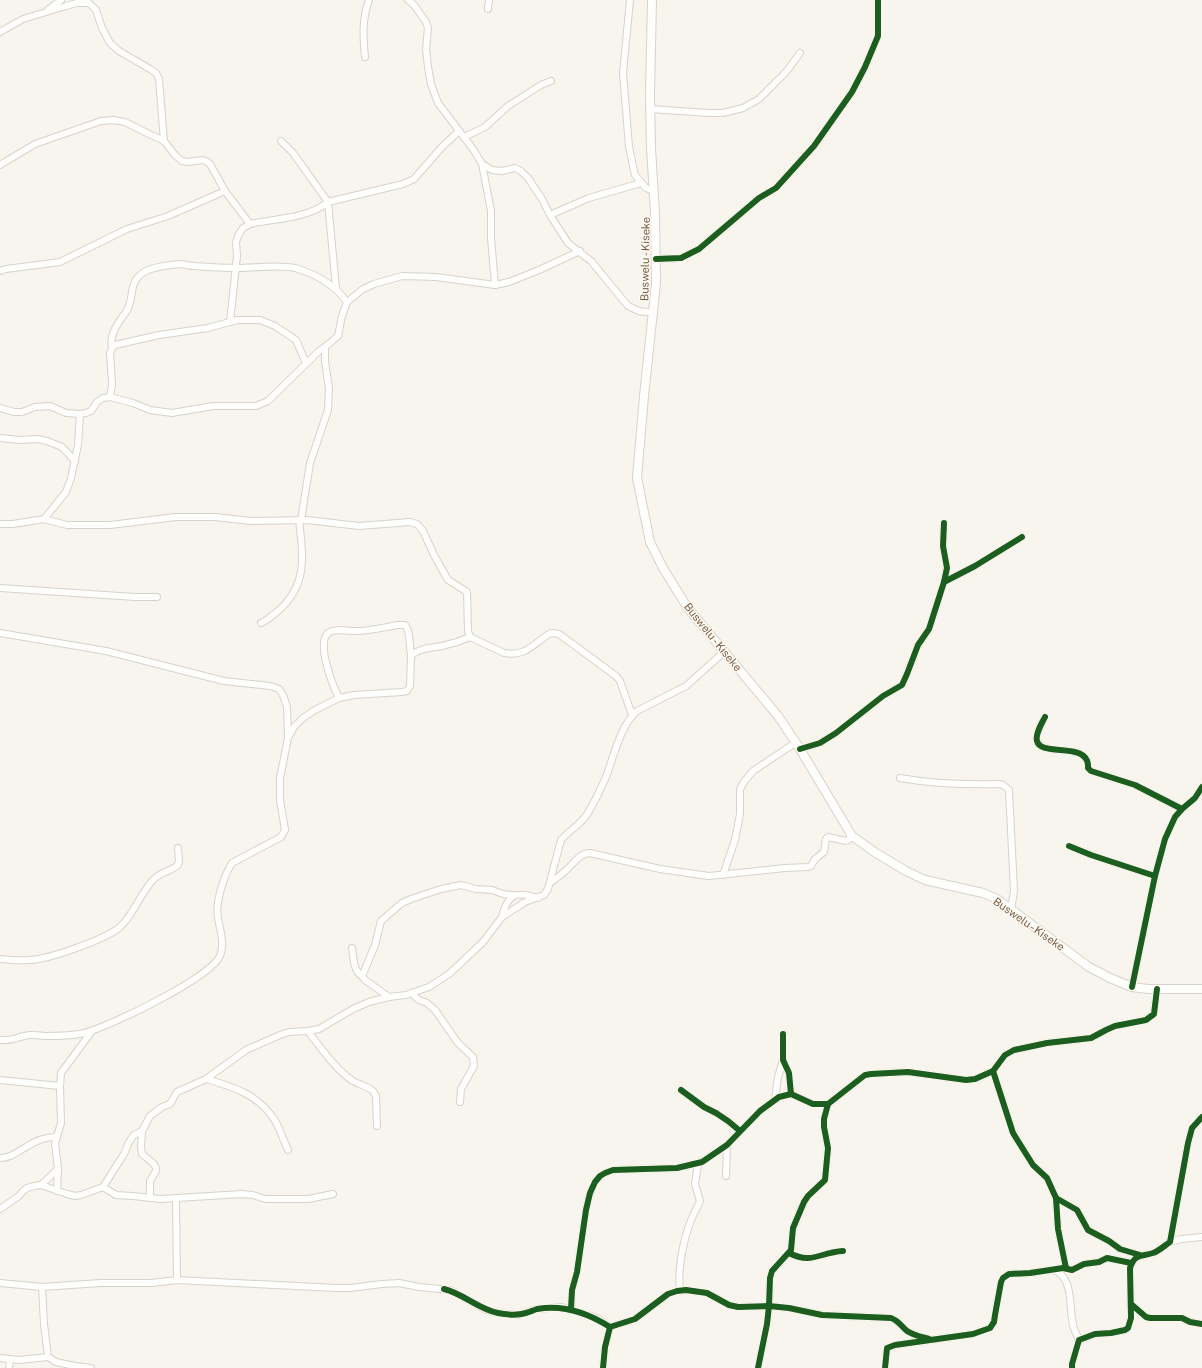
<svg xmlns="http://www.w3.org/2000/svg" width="1202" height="1368" font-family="'Public Sans',sans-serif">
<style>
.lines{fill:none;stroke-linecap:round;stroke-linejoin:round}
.street-casing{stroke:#d7d2cc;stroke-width:8}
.secondary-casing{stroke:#d8d2cb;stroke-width:10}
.street{stroke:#fefefc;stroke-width:6}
.secondary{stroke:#fefefc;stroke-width:8}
.cycleway-casing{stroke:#fffaf0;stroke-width:8}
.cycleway{stroke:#1b5e20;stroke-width:6}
.labels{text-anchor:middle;stroke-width:3;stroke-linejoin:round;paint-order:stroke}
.street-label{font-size:11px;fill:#785f4c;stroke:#fffaf0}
</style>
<rect width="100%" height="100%" fill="#f8f5ee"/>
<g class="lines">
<defs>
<g id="street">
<path d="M408 0 414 5 426 22 428 28 426 49 428 67 431 84 438 103 473 149 482 164 492 170 502 171 515 168 521 171 528 178 542 199 550 215 568 243 591 261 628 306 639 311 654 313"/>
<path d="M630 0 623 73 629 147 635 175 646 188 654 191"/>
<path d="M488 9 489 0"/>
<path d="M48 10 61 0"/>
<path d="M0 32 23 19 66 6 77 3H89L96 10 102 28 110 43 119 51 150 69 156 73 159 79 164 141"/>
<path d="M365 57C363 37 362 19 369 0"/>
<path d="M650 109 709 113H723L743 108 759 99 786 72 800 53"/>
<path d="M464 137 485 127 508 106 541 85 551 81"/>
<path d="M281 141 293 153 328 202 336 288"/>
<path d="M482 164 491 211V238L495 285"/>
<path d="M0 165 35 144 101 121 113 120 125 122 147 133 164 141 175 155 182 161 187 162 203 160 206 161 210 164 225 191 250 224"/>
<path d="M550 215 589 198 641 183"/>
<path d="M656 259 681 258 699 249 759 198 776 188 814 146 852 92 865 67 878 36V0"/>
<path d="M0 271 6 269 60 262 127 229 168 216 225 191"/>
<path d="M230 322 237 256 236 242 239 234 243 228 250 224C273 219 310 218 328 202L403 184 414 179 442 147 459 131"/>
<path d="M112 348C109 334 118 323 126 312 136 297 126 282 146 271 156 266 169 265 179 264 184 264 189 266 194 266 208 267 223 268 237 268 254 268 279 264 295 268 316 274 334 284 347 302"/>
<path d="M110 397 112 384 110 353 112 348 115 345 159 335 208 328 237 320H260L275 326 296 340 306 363"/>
<path d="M0 408 14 412H22L35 407 50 406 66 413 80 414 86 413 91 411 97 402 103 398 110 397 133 403 150 410 172 413 213 406H256L268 401 319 351 325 347"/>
<path d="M0 438 20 440 38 439 47 441 62 447 75 461"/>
<path d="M44 519 66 492 71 478 78 445 80 414"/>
<path d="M301 520 310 463 328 410 329 389 325 361V347L338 336 342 316 347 302 363 289 374 284 402 276 436 277 495 285 509 282 539 270 580 251"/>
<path d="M944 523 943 546 947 568 944 582"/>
<path d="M0 524H13L44 519 67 525H110L176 517H215L251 521 307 520 359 526 410 522 417 524 423 531 434 555 448 580 464 590 467 592 468 631 470 637 504 653C528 657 534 642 551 633L559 634 616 676 620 681 632 715"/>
<path d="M0 588 135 597H157"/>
<path d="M261 623C268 620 272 616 278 611 308 585 303 556 299 520"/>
<path d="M0 633 106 651 224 681 270 686 279 689 283 695 287 707 288 737"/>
<path d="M339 698C333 686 316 644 328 633 335 628 345 631 352 631 366 632 385 627 398 625H405C411 632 409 646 411 655"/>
<path d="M1045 717C1042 723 1035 734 1037 741 1041 758 1090 740 1088 768L1091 771 1135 785 1182 809"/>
<path d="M800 749 820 743 836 733 883 696 902 685 907 674 918 645 929 629 944 582 975 566 1022 537"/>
<path d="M900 778C934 784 965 785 999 784L1003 785 1009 790 1014 891 1011 910"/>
<path d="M1069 846 1091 855 1155 876"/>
<path d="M723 875 735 840 740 814V789L744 782 753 771 795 743"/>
<path d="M551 882C555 879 560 876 564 872 573 865 579 853 590 853L660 869 709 876 785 868 808 867 811 866 815 859 824 852 826 839 828 837 846 841 848 840 852 836"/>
<path d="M502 917C508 893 516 891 538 898"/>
<path d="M352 948C354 959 353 971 363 977"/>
<path d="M0 959C10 960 20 961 30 960 50 959 103 940 119 928 134 915 140 893 154 879 161 872 171 871 178 865L179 861 178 848"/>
<path d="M1132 987 1155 876 1165 839 1175 817 1182 809 1195 798 1202 787"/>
<path d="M411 993 419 1000 427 1003 435 1010 458 1043 473 1057 474 1066 461 1089 460 1102"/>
<path d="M389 997 365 980 363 977V974L375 945 381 921 402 903 411 899 441 889 461 885 476 889 492 890 503 894 513 895"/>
<path d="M308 1031C320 1047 337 1071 353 1081 360 1085 367 1086 373 1091L376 1096 377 1126"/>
<path d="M783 1034V1060L789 1073 791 1094"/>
<path d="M0 1040C9 1041 15 1038 24 1036 30 1034 38 1035 45 1036 57 1036 72 1036 84 1033 109 1027 210 978 220 956 225 943 220 931 218 918 215 902 224 876 232 863L281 837 285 830 280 800V778L288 738 294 727 303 718 315 710 339 698 354 695 402 692 407 691 410 686 411 655C421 648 430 648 442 646 452 644 461 641 470 637"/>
<path d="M993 1071 1013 1133 1033 1165 1047 1178 1056 1198 1077 1210 1088 1230 1109 1241 1120 1249 1140 1255"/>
<path d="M206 1079C234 1087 257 1094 274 1119 280 1128 283 1140 288 1150"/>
<path d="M0 1080 60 1086"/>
<path d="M681 1090 704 1107 716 1113 728 1121 740 1131"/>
<path d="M775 1099 778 1077 783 1060"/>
<path d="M142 1131 141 1147 142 1154 154 1164 156 1168V1171L150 1181V1198"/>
<path d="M0 1158C11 1158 17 1152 26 1147 35 1141 45 1137 56 1137"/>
<path d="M726 1176 727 1145"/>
<path d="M41 1185 58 1169"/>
<path d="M103 1187 116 1195 133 1196 161 1199 242 1194 253 1195 265 1199H308L333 1194"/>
<path d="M57 1191 58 1169 55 1143 61 1123 60 1086 61 1073 92 1031"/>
<path d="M1056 1198 1058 1229 1066 1268"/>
<path d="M176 1199 177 1280"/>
<path d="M0 1209 19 1196 23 1191 27 1188 34 1186 41 1185 67 1194 75 1196 81 1195 103 1187 124 1154 129 1142 134 1135 142 1131 150 1116 162 1107 170 1104 177 1092 206 1079 246 1050 280 1035 289 1032 308 1031 319 1029 353 1009 369 1002 389 997 406 995 429 987 449 974 463 961 483 942 502 917 525 902 544 895 548 889 561 840C569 830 581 825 588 813 595 801 601 789 606 777 614 756 620 726 637 711L686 686 724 652"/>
<path d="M1170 1242 1181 1239 1202 1237"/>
<path d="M789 1253C812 1265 820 1252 843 1251"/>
<path d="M1055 1270C1074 1280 1069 1308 1073 1325 1074 1330 1077 1335 1079 1340"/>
<path d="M0 1283 42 1287 100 1283H151L177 1280 336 1288H350L382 1284 399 1283 419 1287 450 1290 486 1310 498 1313 518 1315 536 1309 562 1307 597 1318 610 1327"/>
<path d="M42 1287 44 1324 48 1357"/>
<path d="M680 1290C677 1269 684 1237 692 1218 694 1212 698 1207 700 1201L695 1184 698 1164"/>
<path d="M1131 1304 1146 1317 1150 1318H1182L1190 1322 1202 1324"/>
<path d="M571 1309 572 1290 577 1272 586 1210 590 1193 595 1182 600 1176 605 1173 613 1170 677 1168 702 1162 727 1145 760 1111 779 1097 791 1094 813 1104H828L865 1075 871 1074 908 1072 966 1080 975 1079 993 1071 1005 1055 1014 1050 1047 1043 1091 1038 1106 1030 1115 1026 1146 1020 1154 1014 1157 989"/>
<path d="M0 1358 19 1360 48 1357 56 1362 75 1366 91 1368"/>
<path d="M9 1368 10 1359"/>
<path d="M603 1368 605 1347 610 1327 635 1319 668 1294 677 1291 686 1290 707 1293 729 1305 738 1307 769 1306 789 1308 822 1315 891 1318C899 1321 901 1326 907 1331 913 1335 922 1337 929 1339"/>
<path d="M758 1368 767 1324 769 1306 770 1278 772 1271 791 1250 793 1228 804 1202 808 1196 825 1180 828 1148 824 1127V1119L828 1104"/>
<path d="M885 1368 887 1348 895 1345 973 1334 990 1328 994 1322 995 1315 1001 1282 1003 1278 1009 1274 1030 1273 1063 1268 1072 1270 1084 1264 1099 1262 1107 1258 1131 1263"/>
<path d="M1072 1368V1364L1079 1340 1095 1334 1111 1333 1125 1330 1128 1328 1131 1318 1130 1268C1135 1253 1141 1257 1153 1253 1159 1251 1164 1246 1170 1242L1188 1143 1192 1128 1202 1117"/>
</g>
<path id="secondary" d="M652 0 650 95 651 148 655 213 656 283 644 396 637 478 650 542 663 568 687 607 778 716 800 749 852 836 876 853 906 871 925 880 983 893 997 899 1089 967 1110 978 1132 987 1148 989H1202"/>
</defs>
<!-- street casing -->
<use href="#street" class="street-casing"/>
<!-- secondary casing -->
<use href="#secondary" class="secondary-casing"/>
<!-- street -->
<use href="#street" class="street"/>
<!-- secondary -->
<use href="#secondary" class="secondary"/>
<defs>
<g id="cycleway">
<path d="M656 259 681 258 699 249 759 198 776 188 814 146 852 92 865 67 878 36V0"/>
<path d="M944 523 943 546 947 568 944 582"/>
<path d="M1045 717C1042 723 1035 734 1037 741 1041 758 1090 740 1088 768L1091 771 1135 785 1182 809"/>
<path d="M800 749 820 743 836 733 883 696 902 685 907 674 918 645 929 629 944 582 975 566 1022 537"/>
<path d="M1069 846 1091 855 1155 876"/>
<path d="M1132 987 1155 876 1165 839 1175 817 1182 809 1195 798 1202 787"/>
<path d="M783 1034V1060L789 1073 791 1094"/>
<path d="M993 1071 1013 1133 1033 1165 1047 1178 1056 1198 1077 1210 1088 1230 1109 1241 1120 1249 1140 1255"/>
<path d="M681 1090 704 1107 716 1113 728 1121 740 1131"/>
<path d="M1056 1198 1058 1229 1066 1268"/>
<path d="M789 1253C812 1265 820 1252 843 1251"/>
<path d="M444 1289C464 1294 478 1309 498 1313 508 1315 519 1316 529 1312 532 1311 534 1310 537 1309 564 1304 588 1313 610 1327"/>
<path d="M1131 1304 1146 1317 1150 1318H1182L1190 1322 1202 1324"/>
<path d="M571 1309 572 1290 577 1272 586 1210 590 1193 595 1182 600 1176 605 1173 613 1170 677 1168 702 1162 727 1145 760 1111 779 1097 791 1094 813 1104H828L865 1075 871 1074 908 1072 966 1080 975 1079 993 1071 1005 1055 1014 1050 1047 1043 1091 1038 1106 1030 1115 1026 1146 1020 1154 1014 1157 989"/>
<path d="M603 1368 605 1347 610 1327 635 1319 668 1294 677 1291 686 1290 707 1293 729 1305 738 1307 769 1306 789 1308 822 1315 891 1318C899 1321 901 1326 907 1331 913 1335 922 1337 929 1339"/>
<path d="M758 1368 767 1324 769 1306 770 1278 772 1271 791 1250 793 1228 804 1202 808 1196 825 1180 828 1148 824 1127V1119L828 1104"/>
<path d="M885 1368 887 1348 895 1345 973 1334 990 1328 994 1322 995 1315 1001 1282 1003 1278 1009 1274 1030 1273 1063 1268 1072 1270 1084 1264 1099 1262 1107 1258 1131 1263"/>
<path d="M1072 1368V1364L1079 1340 1095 1334 1111 1333 1125 1330 1128 1328 1131 1318 1130 1268C1135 1253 1141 1257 1153 1253 1159 1251 1164 1246 1170 1242L1188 1143 1192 1128 1202 1117"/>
</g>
</defs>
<!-- cycleway casing -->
<use href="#cycleway" class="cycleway-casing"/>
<!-- cycleway -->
<use href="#cycleway" class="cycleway"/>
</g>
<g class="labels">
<!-- street labels -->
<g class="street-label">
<text transform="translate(645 259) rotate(-89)" y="4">Buswelu - Kiseke</text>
<text transform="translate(713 637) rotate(51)" y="4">Buswelu - Kiseke</text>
<text transform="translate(1029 924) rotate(35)" y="4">Buswelu - Kiseke</text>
</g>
</g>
</svg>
